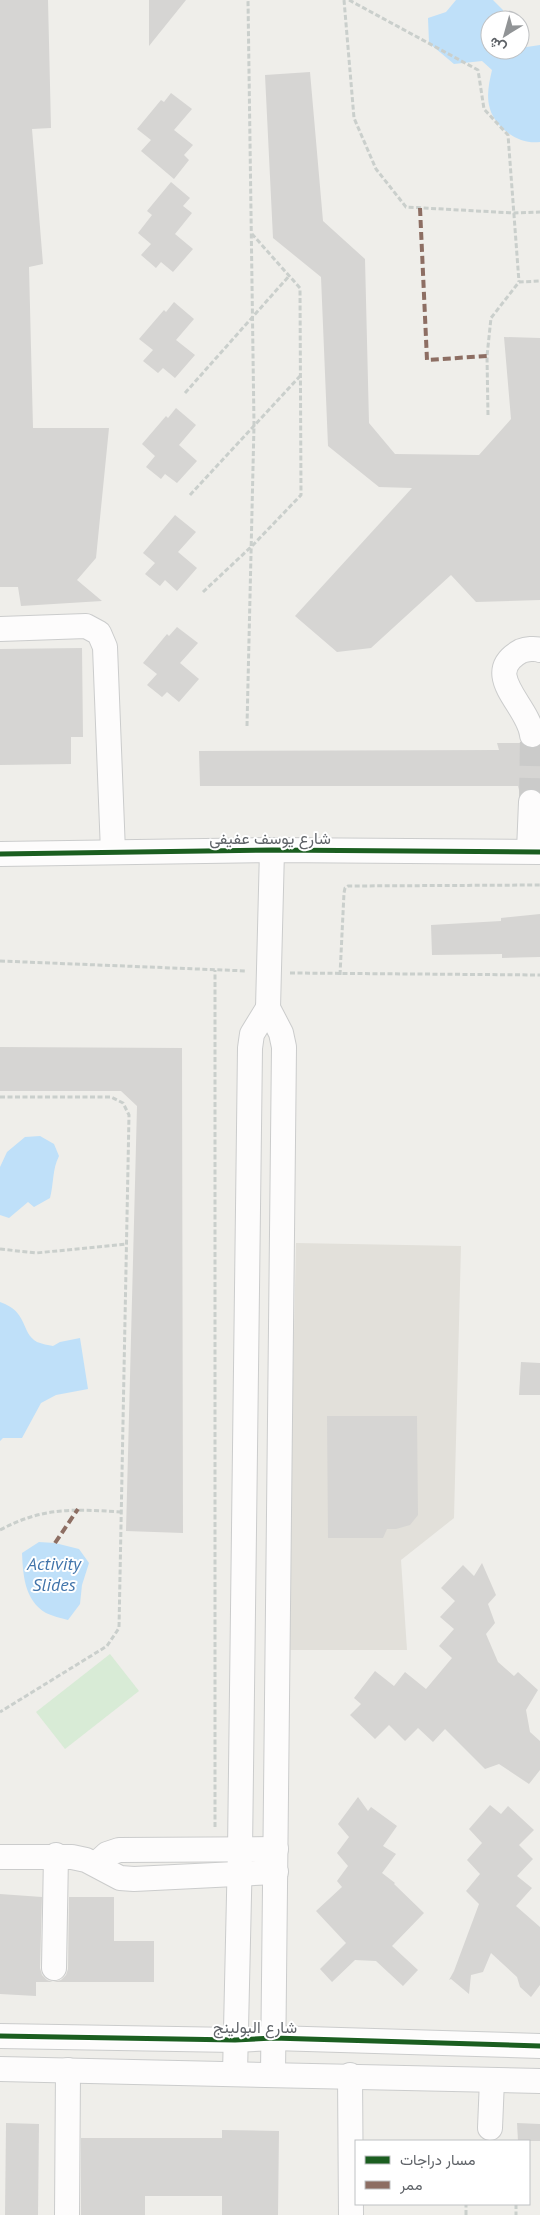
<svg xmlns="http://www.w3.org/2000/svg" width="540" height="2215" font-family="'PT Sans',Vazirmatn,sans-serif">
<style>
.education{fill:#e2e0da}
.green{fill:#d8ebd6}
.water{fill:#bfe0f9}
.building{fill:#d6d5d3}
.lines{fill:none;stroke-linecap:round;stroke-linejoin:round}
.minor-tunnel{stroke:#cbcbca;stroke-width:24;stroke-dasharray:24 12;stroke-linecap:butt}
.minor-casing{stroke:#cbcccc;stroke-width:26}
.path{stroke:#cacfcc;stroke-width:3;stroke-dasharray:5 2.5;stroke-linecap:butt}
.minor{stroke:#fdfcfc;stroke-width:24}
.quiet{stroke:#8d6e63;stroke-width:4;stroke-dasharray:8 4;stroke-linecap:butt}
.cycleway-casing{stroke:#fff;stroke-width:8}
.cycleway{stroke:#1b5e20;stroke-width:5}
.labels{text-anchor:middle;stroke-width:4;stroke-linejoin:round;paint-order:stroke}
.street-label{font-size:16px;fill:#5f6368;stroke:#fff}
.water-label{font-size:18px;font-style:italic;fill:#4174aa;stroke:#fff}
</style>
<rect width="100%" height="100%" fill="#efeeea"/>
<!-- education -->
<path class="education" d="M296 1243 461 1246 454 1518 401 1560 407 1650H287Z"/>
<!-- green -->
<path class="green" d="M110 1654 139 1691 65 1749 36 1712Z"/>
<!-- water -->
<g class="water">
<path d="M456 0H493L503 10V20H490V50L510 52 520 50V48L540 45V142C520 145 496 129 490 109 486 96 489 83 492 70L482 61 454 64 429 43 428 18 446 12Z"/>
<path d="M40 1136 54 1144 59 1156C52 1170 54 1183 50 1198L34 1207 28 1202 9 1218 0 1215V1167L7 1152 25 1137Z"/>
<path d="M0 1302C29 1312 20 1332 37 1342 42 1344 48 1345 53 1346L60 1342 80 1338 88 1389 56 1395 41 1403 22 1438H3L0 1441Z"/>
<path d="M39 1542 55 1543 79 1549 89 1563 82 1585 80 1604 68 1620C61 1618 52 1616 46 1613 24 1600 23 1574 22 1553Z"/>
</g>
<!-- building -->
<g class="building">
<path d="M0 0H48L51 128 32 129 43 264 29 267 33 428H109L96 558 77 580 102 601 21 606 18 587H0Z"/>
<path d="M149 0H186L149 46Z"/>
<path d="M310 72 323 221 365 259 369 423 395 454 479 455 511 419 504 337 540 338V600L476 602 451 575 371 648 337 652 295 616 412 488 379 487 328 446 321 277 273 238 265 75Z"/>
<path d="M171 93 192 109 174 130 193 145 184 155 189 160 174 179 141 151 151 140 137 129 161 100 164 102Z"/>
<path d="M171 182 190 198 183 206 192 213 175 234 193 249 173 272 161 262 156 268 141 255 151 244 138 233 152 215 147 211Z"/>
<path d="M174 302 194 319 176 340 195 355 175 378 163 368 158 373 143 361 153 350 139 339 164 310 166 312Z"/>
<path d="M176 408 196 425 179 445 197 461 177 483 165 474 161 479 146 467 155 456 142 444 166 416 168 418Z"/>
<path d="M175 515 196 532 178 552 197 568 177 591 165 580 160 586 145 574 155 563 143 553Z"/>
<path d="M177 627 198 643 180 663 199 679 179 702 167 692 162 697 147 685 157 674 143 663 167 634 169 636Z"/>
<path d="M82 648 83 737H71V764L0 765V649Z"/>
<path d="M497 743H521L529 748 540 746V792L531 788 520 794 518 786H200L199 751 499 750Z"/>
<path d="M540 914V957L502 958V954L432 955 431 925 501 921V918Z"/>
<path d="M0 1047 182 1048 183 1533 126 1531 137 1106 121 1091H0Z"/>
<path d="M521 1362 540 1363V1395H519Z"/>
<path d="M327 1416H417L418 1515 410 1525 396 1529H387L383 1538H328Z"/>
<path d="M482 1563 496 1595 488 1604 495 1623 486 1634 498 1662 514 1676 518 1672 538 1690 526 1710 530 1732 540 1741V1770L529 1784 499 1764 485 1769 445 1729 433 1742 418 1728 405 1741 389 1725 375 1739 350 1715 361 1704 354 1698 375 1671 394 1686 405 1672 426 1689 452 1658 439 1646 454 1629 440 1617 455 1601 441 1588 463 1565 474 1576Z"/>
<path d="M358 1797 368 1811 371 1807 397 1826 383 1846 396 1854 382 1873 395 1883 394 1884 424 1913 392 1946 418 1970 403 1986 376 1961 355 1960 332 1982 320 1969 346 1943 316 1911 342 1887 337 1881 348 1866 337 1853 349 1837 338 1824Z"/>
<path d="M490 1805 501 1814 508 1806 534 1830 519 1845 533 1859 517 1876 532 1888 516 1906 540 1927V1985L531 1997 520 1987 517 1977 491 1953 483 1972 471 1975 469 1994 451 1979 449 1980 454 1971 479 1904 466 1891 480 1874 467 1860 482 1843 469 1829Z"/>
<path d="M0 1894 42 1897 40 1968 42 1975 47 1980 53 1982 61 1980 66 1975 68 1969 69 1897H114V1941H154V1982H36V1996L0 1994Z"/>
<path d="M6 2123 39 2124 38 2215H5Z"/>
<path d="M517 2123 540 2124V2141H518Z"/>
<path d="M222 2130 279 2131 278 2215H222V2196H145V2215H81V2138H222Z"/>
</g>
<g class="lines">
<!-- minor-tunnel -->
<path class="minor-tunnel" d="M531 802 532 735"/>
<defs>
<g id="minor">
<path d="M0 629 86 626 99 633 105 647 113 852"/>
<path d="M532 735C529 705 479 674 521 651 526 649 535 648 540 650"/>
<path d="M272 850 268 1008 281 1033 284 1047 273 2074"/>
<path d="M529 851 531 802"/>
<path d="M0 854 272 850 540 852"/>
<path d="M0 1857H72L86 1860 120 1878 134 1879 276 1872"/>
<path d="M96 1864 107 1854 119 1850 276 1849"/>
<path d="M54 1968 56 1855"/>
<path d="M0 2036 235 2040 273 2038 540 2046"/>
<path d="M0 2069 540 2081"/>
<path d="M235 2074 240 1851 250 1048 252 1034 268 1008"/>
<path d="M350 2075 351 2215"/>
<path d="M490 2128 492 2080"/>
<path d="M67 2215 68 2070"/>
</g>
</defs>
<!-- minor casing -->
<use href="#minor" class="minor-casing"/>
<!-- path -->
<g class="path">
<path d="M344 0 354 118 376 169 406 207 514 213 540 212"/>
<path d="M349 0 478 70 484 109 508 135 519 282"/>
<path d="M185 393 289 276"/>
<path d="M488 415 487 356 491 318 519 282 540 281"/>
<path d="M190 495 301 375"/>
<path d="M203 592 253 545 301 495 300 288 252 234"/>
<path d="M247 726 254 425 248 0"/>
<path d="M0 961 247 971"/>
<path d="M290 973 540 975"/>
<path d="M340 975 344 893 345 888 348 886 540 885"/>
<path d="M0 1097H111L123 1103 129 1115 119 1628 107 1646 0 1712"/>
<path d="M0 1249 36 1253 126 1244"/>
<path d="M0 1530C43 1507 74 1509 121 1512"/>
<path d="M215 1827V970"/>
<path d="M516 2204V2215"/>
<path d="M466 2215V2204"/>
</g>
<!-- minor -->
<use href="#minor" class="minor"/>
<!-- quiet -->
<g class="quiet">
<path d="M420 208 427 360 487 356"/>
<path d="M55 1543 78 1509"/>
</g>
<defs>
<g id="cycleway">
<path d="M0 854 272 850 540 852"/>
<path d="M0 2036 235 2040 273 2038 540 2046"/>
</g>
</defs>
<!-- cycleway casing -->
<use href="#cycleway" class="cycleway-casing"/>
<!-- cycleway -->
<use href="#cycleway" class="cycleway"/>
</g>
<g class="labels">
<!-- street labels -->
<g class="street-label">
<text x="270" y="844">شارع يوسف عفيفى</text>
<text x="255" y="2033">شارع البولينج</text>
</g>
<!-- water labels -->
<g class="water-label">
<text x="54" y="1570">Activity<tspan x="54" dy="21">Slides</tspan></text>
</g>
</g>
<!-- legend -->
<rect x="355" y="2140" width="175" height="65" fill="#ffffff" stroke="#bfc1c3"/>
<rect x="365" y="2156" width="25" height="8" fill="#1b5e20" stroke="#bfc1c3"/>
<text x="400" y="2165" font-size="15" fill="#5f6368">مسار دراجات</text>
<rect x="365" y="2181" width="25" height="8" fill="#8d6e63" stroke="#bfc1c3"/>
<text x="400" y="2190" font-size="15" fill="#5f6368">ممر</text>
<!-- north arrow -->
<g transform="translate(505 35) rotate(217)"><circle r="24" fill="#ffffff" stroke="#bfc1c3"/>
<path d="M0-4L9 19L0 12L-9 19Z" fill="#919496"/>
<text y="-8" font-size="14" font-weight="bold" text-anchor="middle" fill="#5f6368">ش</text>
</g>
</svg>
